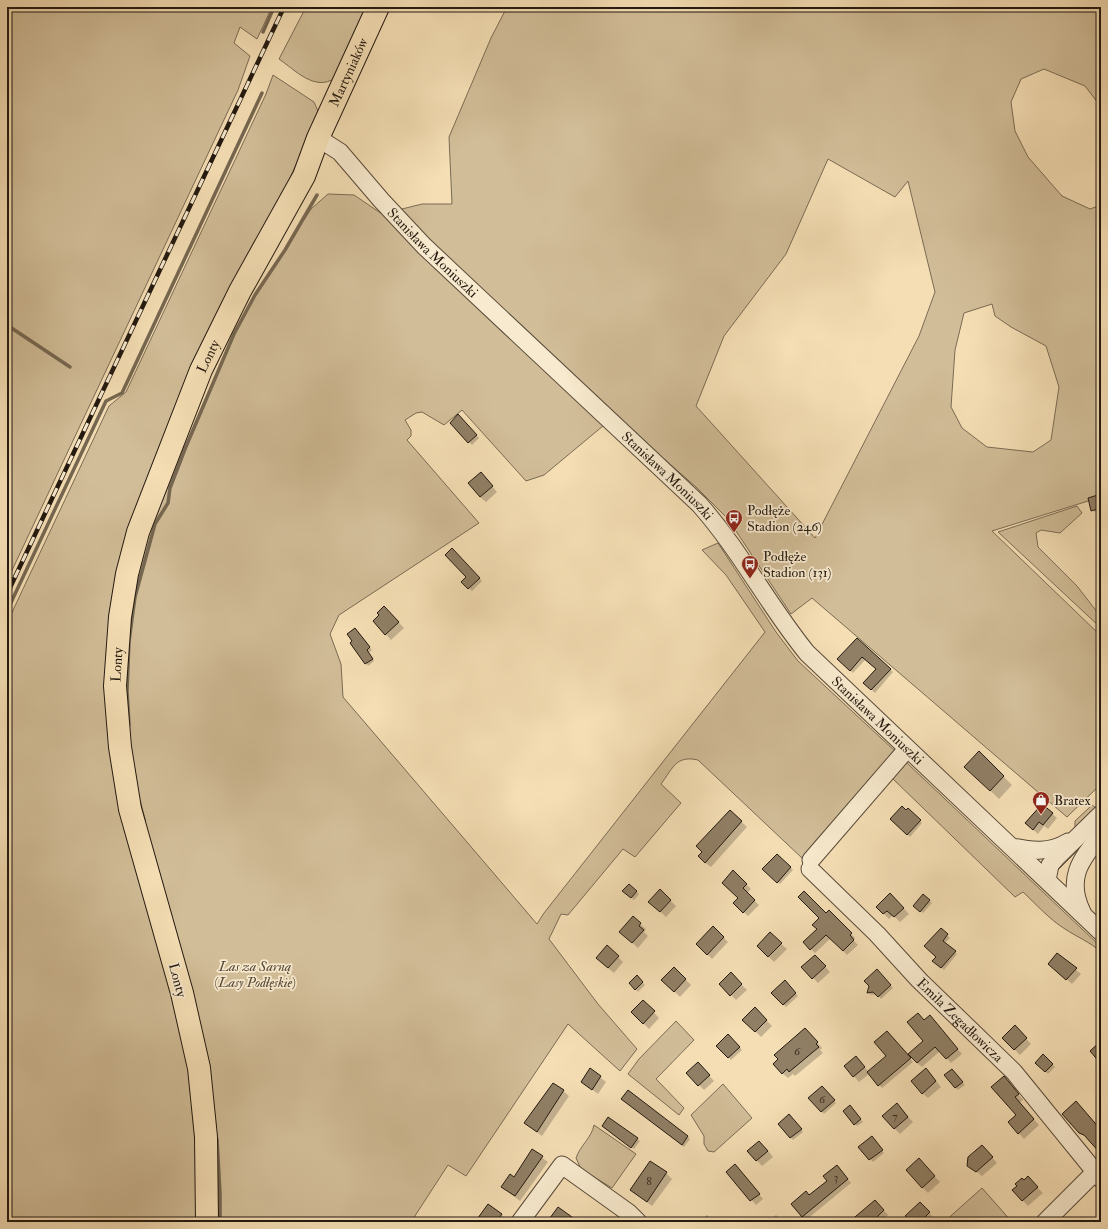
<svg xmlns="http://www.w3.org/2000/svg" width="1108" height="1229" font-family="'IM FELL Double Pica',serif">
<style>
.green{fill:#d1bd98;stroke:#7a6b54;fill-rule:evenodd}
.shadow{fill:#0003}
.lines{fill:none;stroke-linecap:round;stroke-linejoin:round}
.stream{stroke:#766751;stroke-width:3.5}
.building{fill:#907f65;stroke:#231910}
.minor-casing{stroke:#584a39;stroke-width:19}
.major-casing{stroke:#231910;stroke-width:24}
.minor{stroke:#f8eace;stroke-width:17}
.major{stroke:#f5deb4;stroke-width:22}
.rail-casing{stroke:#231910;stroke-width:4.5}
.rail{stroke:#f8eace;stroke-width:3;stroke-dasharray:9;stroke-linecap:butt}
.labels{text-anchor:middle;stroke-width:3.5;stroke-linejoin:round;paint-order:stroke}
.number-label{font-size:12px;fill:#3e3225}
.street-label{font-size:14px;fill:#231910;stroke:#f8eace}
.poi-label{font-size:14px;fill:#231910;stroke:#f8eace;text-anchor:start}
.park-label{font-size:14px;font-style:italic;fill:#574a39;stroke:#f8eace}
</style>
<rect width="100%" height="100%" fill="#f5deb4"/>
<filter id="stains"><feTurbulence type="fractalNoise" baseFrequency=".005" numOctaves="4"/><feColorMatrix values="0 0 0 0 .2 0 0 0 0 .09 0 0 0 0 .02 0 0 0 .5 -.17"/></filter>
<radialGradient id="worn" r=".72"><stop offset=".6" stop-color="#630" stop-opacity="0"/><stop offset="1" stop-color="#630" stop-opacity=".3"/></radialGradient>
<!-- green -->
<g class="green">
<path d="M7 7H272L257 39 240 27 234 43 250 56 238 90 7 581Z"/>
<path d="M306 7H368L335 78C315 92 295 70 279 59Z"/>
<path d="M507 7H1101V107L1085 86 1044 69 1021 79 1011 102 1015 131 1028 157 1062 196 1090 209 1101 205V497L992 531 1101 636V784L1067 817 812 598 791 614 728 519 696 487 615 416 544 475 526 481 462 410 444 425 422 412 416 413 405 420 411 430V436L407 440 479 523 339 615 330 634 341 664 343 697 537 924 544 913 765 632 726 575 702 550 718 543 776 632 798 661 896 752 803 859 698 760C676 755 673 768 661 784L681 803 635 857 623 849 568 915 561 914 549 939 598 1004 637 1049 620 1071 568 1024 466 1176 448 1165 411 1222H7V623L109 406 126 392 266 94 273 75 314 102 318 111 299 158 269 224 167 429 184 448 234 334 255 295 311 209 328 194 354 195 382 214 422 204H452L449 137 491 38ZM828 159 895 197 908 181 935 292 919 336 815 538 696 406 724 336 786 254ZM992 304 995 316 1011 327 1046 346 1059 387 1051 440 1033 452 987 447 962 428 951 407 955 350 964 313Z"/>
<path d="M1077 506 1082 513 1060 533 1041 530 1036 533 1038 547 1077 586 1101 617V628L998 532Z"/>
<path d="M906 762 1101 947V952C1090 942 1077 937 1065 929 1049 919 1036 904 1023 892L1015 897 892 778Z"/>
<path d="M1092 805 1096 808 1075 827V821Z"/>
<path d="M1078 844 1081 847 1057 871 1054 869Z"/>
<path d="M676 1021 694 1040 656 1079 684 1108 679 1115 628 1074 639 1059Z"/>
<path d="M723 1084 752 1118 714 1152 708 1151 704 1144V1136L691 1115Z"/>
<path d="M594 1125 636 1154 612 1188 581 1169 576 1158C580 1146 592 1137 594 1125Z"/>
<path d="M982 1188 1012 1222H944Z"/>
</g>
<!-- shadow -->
<g class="shadow">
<path d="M458 416 479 438 472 445 451 423Z"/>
<path d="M486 479 497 492 486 502 480 497Z"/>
<path d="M1101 495V511L1095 512 1092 510Z"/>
<path d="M452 550 482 581 472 591 463 582 468 577Z"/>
<path d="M390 613 404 628 391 640 374 621 380 616Z"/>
<path d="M357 632 372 650 368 653 374 661 368 666 354 641Z"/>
<path d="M857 639 893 672 875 693 864 683 877 669 866 659 853 673 838 659Z"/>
<path d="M974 775 1003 776 1012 785 999 799Z"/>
<path d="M1042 805 1057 818 1048 829 1044 826 1038 834 1031 828Z"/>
<path d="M908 810 922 823 910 837 891 819Z"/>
<path d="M730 811 747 827 711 867 704 862 703 852Z"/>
<path d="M777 855 793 870 780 884 764 869Z"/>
<path d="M733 871 751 889 747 893 759 905 748 916 734 903 739 898Z"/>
<path d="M629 885 639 894 634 900 624 891Z"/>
<path d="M660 891 676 906 666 917 655 907Z"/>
<path d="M890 894 909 914 900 922 893 915 889 919 877 907Z"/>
<path d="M923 896 932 903 923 913 915 906Z"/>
<path d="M829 911 855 938 853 940 858 945 847 955 831 938 815 953 804 942 818 929 820 918Z"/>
<path d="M633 918 646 929 644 932 648 936 638 948 626 937Z"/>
<path d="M713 927 728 942 712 959 697 944Z"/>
<path d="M941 929 950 938 945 943 957 954 944 970 934 961 937 957Z"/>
<path d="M770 934 787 949 774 962 758 946Z"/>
<path d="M1058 955 1081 974 1072 984 1050 964Z"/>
<path d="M815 956 830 972 818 983 803 967Z"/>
<path d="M618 957 623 962 614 973 602 963Z"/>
<path d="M674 968 691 985 680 997 663 980Z"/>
<path d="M877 971 893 988 881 999 877 994 871 995 869 993Z"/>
<path d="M731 974 747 990 736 1000 720 984Z"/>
<path d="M638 978 645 985 638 992 630 983Z"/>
<path d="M785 982 798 996 786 1007 773 993Z"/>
<path d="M643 1001 659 1018 649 1029 632 1012Z"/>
<path d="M755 1009 772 1026 761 1037 744 1020Z"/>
<path d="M924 1021 934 1022 962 1054 951 1063 940 1051 922 1067 917 1063 924 1041Z"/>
<path d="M1015 1027 1031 1044 1020 1055 1003 1038Z"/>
<path d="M728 1035 742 1050 731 1060 717 1046Z"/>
<path d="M811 1035 822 1048 820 1050 823 1053 795 1076 793 1074 788 1078 782 1073Z"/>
<path d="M890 1036 913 1062 882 1088 869 1074 859 1082 845 1066 861 1063 869 1072 887 1056Z"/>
<path d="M1043 1056 1055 1067 1048 1074 1037 1063Z"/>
<path d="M703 1069 714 1081 704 1090 699 1085Z"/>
<path d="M591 1070 606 1082 598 1094 582 1082Z"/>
<path d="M952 1070 965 1085 958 1090 945 1075Z"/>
<path d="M931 1075 941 1087 928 1098 922 1093Z"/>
<path d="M1009 1083 1023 1100 1019 1103 1039 1125 1024 1139 1009 1122 1017 1115Z"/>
<path d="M825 1089 836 1103 824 1114 810 1098Z"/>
<path d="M563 1091 569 1096 542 1136 525 1123Z"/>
<path d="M628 1092 688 1137 690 1139 684 1147 625 1101Z"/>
<path d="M852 1109 863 1122 857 1126 855 1124Z"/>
<path d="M902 1110 913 1122 900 1134 894 1128Z"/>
<path d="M609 1118 640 1141 634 1149 603 1126Z"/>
<path d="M792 1118 803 1132 793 1140 780 1124Z"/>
<path d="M874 1140 884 1153 873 1162 860 1147Z"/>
<path d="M765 1147 773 1157 762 1166 748 1151Z"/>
<path d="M533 1151 548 1162 520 1201 502 1187 514 1178Z"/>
<path d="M987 1152 997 1163 982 1176 968 1165Z"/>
<path d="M735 1165 763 1199 756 1205 727 1172Z"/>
<path d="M924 1165 940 1182 928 1193 922 1187Z"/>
<path d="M841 1170 851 1183 806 1220 802 1216 810 1196Z"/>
<path d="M666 1173 672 1179 652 1206 632 1190Z"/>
<path d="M1033 1183 1043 1193 1028 1206 1013 1190Z"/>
<path d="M920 1203 934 1218 930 1222H900Z"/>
<path d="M880 1206 888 1215 886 1217 891 1222H851Z"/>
<path d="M502 1215 507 1220 506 1222H476Z"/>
<path d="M707 1215 714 1222H699Z"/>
<path d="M776 1215 783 1222H768Z"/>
<path d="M1082 1216 1087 1222H1076Z"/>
<path d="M1098 1216 1101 1222H1092Z"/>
</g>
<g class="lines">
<!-- stream -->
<g class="stream">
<path d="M263 32 274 7"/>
<path d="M7 325 70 367"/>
<path d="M7 611 106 401 122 393 262 93"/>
<path d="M129 725 127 691 129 641 135 597 155 524 168 503 170 488 185 449 234 334 255 295 285 250 317 195"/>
<path d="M139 801 144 820"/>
<path d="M217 1139 220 1193V1222"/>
</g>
</g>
<!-- building -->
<g class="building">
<path d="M458 414 477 435 468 443 450 423Z"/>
<path d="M481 472 493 486 480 497 468 483Z"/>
<path d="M1101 494V508L1091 511 1088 498Z"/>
<path d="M452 548 480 578 468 589 461 582 466 577 445 555Z"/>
<path d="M384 606 399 622 385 635 373 621 379 615 377 613Z"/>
<path d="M355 628 370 647 367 650 373 659 365 664 350 643 352 641 347 634Z"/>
<path d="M857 638 891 669 871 690 863 683 876 669 862 657 850 671 837 659Z"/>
<path d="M979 751 1004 776 990 791 964 767Z"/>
<path d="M1042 804 1053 813 1043 825 1039 822 1033 830 1025 823Z"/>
<path d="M902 806 906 810 908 808 921 820 907 835 890 819Z"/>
<path d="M730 810 742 821 705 863 698 856 702 852 696 846Z"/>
<path d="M777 854 791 867 777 883 762 869Z"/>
<path d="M733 870 747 884 743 888 755 900 743 913 733 903 738 898 722 883Z"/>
<path d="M629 884 637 891 631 898 622 891Z"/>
<path d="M660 889 671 900 660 912 648 902Z"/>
<path d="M804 891 826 913 829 910 852 933 850 935 854 940 843 951 826 935 810 950 803 942 817 929 812 925 819 918 798 897Z"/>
<path d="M890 893 904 908 894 917 887 911 883 914 876 907Z"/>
<path d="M923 894 930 900 920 912 913 906Z"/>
<path d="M633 916 641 923 639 926 644 930 632 943 619 932Z"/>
<path d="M713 926 724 937 707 955 696 944Z"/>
<path d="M941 928 948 934 943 941 956 951 941 968 932 961 936 957 924 946Z"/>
<path d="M770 932 782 943 768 957 757 946Z"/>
<path d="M607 945 619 956 608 968 596 958Z"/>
<path d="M1057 953 1077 968 1066 980 1048 964Z"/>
<path d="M815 955 826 966 812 979 801 967Z"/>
<path d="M674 967 686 979 674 992 661 980Z"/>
<path d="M877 969 891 985 878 997 873 992 867 993 869 986 864 981Z"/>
<path d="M731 972 742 984 730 996 719 984Z"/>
<path d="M637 975 643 982 635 990 629 983Z"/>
<path d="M785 980 796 993 783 1005 771 993Z"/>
<path d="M643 1000 655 1011 643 1024 631 1012Z"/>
<path d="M755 1007 767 1020 755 1032 742 1020Z"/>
<path d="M918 1013 924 1020 930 1015 958 1049 946 1059 935 1047 917 1063 908 1054 923 1041 907 1022Z"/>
<path d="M1015 1025 1027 1038 1014 1050 1002 1038Z"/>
<path d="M805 1028 818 1042 816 1044 819 1047 789 1072 787 1069 782 1074 773 1064 778 1059 774 1055Z"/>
<path d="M887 1031 911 1058 878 1086 867 1072 886 1056 874 1042Z"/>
<path d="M728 1034 740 1047 728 1058 716 1046Z"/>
<path d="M1101 1041V1064L1090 1051Z"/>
<path d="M1043 1054 1053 1064 1045 1072 1035 1063Z"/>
<path d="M856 1056 865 1067 853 1077 844 1066Z"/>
<path d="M698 1062 710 1075 698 1086 686 1073Z"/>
<path d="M590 1068 601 1076 592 1090 581 1082Z"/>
<path d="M926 1068 936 1081 922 1094 911 1081Z"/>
<path d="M952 1069 963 1082 955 1088 944 1075Z"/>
<path d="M1004 1076 1019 1094 1015 1097 1034 1119 1018 1134 1008 1122 1016 1115 991 1087Z"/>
<path d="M553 1083 564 1090 537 1132 524 1123Z"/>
<path d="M822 1086 835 1100 821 1112 808 1098Z"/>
<path d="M628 1090 688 1136 682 1145 621 1099Z"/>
<path d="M1076 1101 1101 1130V1154L1084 1135 1079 1133 1062 1114Z"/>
<path d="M897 1103 908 1117 894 1129 882 1116Z"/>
<path d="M850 1105 861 1119 854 1125 843 1111Z"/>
<path d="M789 1114 802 1129 790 1138 778 1124Z"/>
<path d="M608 1117 638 1138 631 1148 602 1126Z"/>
<path d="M872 1136 883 1150 869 1160 858 1147Z"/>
<path d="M759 1141 768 1151 756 1161 747 1151Z"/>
<path d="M982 1145 993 1157 976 1172 967 1166 968 1157Z"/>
<path d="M532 1149 543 1156 515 1196 501 1187 510 1174 514 1177Z"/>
<path d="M919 1158 935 1176 922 1188 906 1170Z"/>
<path d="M650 1161 667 1172 647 1202 630 1190Z"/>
<path d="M735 1164 760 1194 750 1201 726 1172Z"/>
<path d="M837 1165 848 1179 802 1217 791 1204 806 1191 809 1195 827 1181 823 1176Z"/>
<path d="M1028 1176 1038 1187 1022 1201 1012 1190 1017 1186 1015 1184 1022 1178 1024 1180Z"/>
<path d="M875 1200 884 1210 872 1222H849Z"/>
<path d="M920 1202 930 1212 920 1222H911L905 1216Z"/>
<path d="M488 1204 502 1214 496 1222H475Z"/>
<path d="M558 1207 579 1222H547Z"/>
</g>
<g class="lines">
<defs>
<g id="minor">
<path id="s1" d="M318 138 340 152 381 200 424 246 699 504C740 550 768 605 807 653L1101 932"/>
<path d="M1012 847C1032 851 1050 853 1068 842"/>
<path d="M811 860 907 749"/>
<path id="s2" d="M810 869 877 934 919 980 1014 1072 1101 1179"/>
<path d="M1047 880 1050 865 1057 857 1101 814"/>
<path d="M1082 912C1066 879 1080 860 1101 835"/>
<path d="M520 1222 562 1165 629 1213 638 1222"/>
<path d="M1045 1222 1101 1166"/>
</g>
<g id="major">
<path id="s3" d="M207 1222 206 1137 199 1068 182 993 130 809 120 747 115 686 120 617 127 574 138 532 201 370 240 291 304 176 318 138 378 7"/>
</g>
</defs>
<!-- minor casing -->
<use href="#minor" class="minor-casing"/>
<!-- major casing -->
<use href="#major" class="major-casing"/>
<!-- minor -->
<use href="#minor" class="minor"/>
<!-- major -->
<use href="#major" class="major"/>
<defs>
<path id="rail" d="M7 594 284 7"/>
</defs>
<!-- rail casing -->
<use href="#rail" class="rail-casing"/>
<!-- rail -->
<use href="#rail" class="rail"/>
</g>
<!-- icons -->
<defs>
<symbol id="bus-pin" viewBox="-11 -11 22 30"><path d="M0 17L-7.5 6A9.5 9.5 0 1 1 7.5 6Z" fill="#8f2418" stroke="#f8eace"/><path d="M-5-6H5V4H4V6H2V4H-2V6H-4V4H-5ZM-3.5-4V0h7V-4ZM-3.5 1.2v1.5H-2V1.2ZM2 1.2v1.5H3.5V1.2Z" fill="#fff"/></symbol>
<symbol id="shop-pin" viewBox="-11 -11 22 30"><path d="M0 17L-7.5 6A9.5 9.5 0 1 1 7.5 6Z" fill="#8f2418" stroke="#f8eace"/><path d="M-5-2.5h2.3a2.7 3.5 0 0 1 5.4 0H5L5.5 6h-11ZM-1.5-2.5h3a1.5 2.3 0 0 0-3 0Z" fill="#fff"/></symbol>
</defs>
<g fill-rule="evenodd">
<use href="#bus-pin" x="724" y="508" width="20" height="27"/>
<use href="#bus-pin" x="740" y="554" width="20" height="27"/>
<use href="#shop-pin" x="1031" y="790" width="20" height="27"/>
</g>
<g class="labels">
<!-- number labels -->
<g class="number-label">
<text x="797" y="1055">6</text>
<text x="822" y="1103">6</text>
<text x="895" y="1120">7</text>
<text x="836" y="1181">3</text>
<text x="649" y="1185">8</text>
</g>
<!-- street labels -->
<g class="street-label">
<text dy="5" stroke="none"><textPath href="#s3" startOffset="1209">Martyniaków</textPath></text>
<text dy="5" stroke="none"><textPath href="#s1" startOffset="163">Stanisława Moniuszki</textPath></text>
<text dy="5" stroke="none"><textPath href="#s3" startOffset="892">Lonty</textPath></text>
<text dy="5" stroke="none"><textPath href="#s1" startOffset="487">Stanisława Moniuszki</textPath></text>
<text dy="5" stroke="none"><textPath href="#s3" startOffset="568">Lonty</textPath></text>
<text dy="5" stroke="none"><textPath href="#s1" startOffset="811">Stanisława Moniuszki</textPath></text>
<text transform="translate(178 980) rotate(75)" y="5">Lonty</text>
<text dy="5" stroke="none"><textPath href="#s2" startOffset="213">Emila Zegadłowicza</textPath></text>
</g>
<!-- poi labels -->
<g class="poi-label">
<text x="747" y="515">Podłęże<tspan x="747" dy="16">Stadion (246)</tspan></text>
<text x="763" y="561">Podłęże<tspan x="763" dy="16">Stadion (131)</tspan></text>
<text x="1054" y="805">Bratex</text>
</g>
<!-- park labels -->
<g class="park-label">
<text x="255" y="971">Las za Sarną<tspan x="255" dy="16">(Lasy Podłęskie)</tspan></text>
</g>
</g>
<!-- margin -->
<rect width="1108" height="1229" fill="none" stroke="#f5deb4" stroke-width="24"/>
<rect x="8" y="8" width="1092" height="1213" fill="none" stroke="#231910" stroke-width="2"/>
<rect x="12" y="12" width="1084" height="1205" fill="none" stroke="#231910"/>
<rect width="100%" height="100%" filter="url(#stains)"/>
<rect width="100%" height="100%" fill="url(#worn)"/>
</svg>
